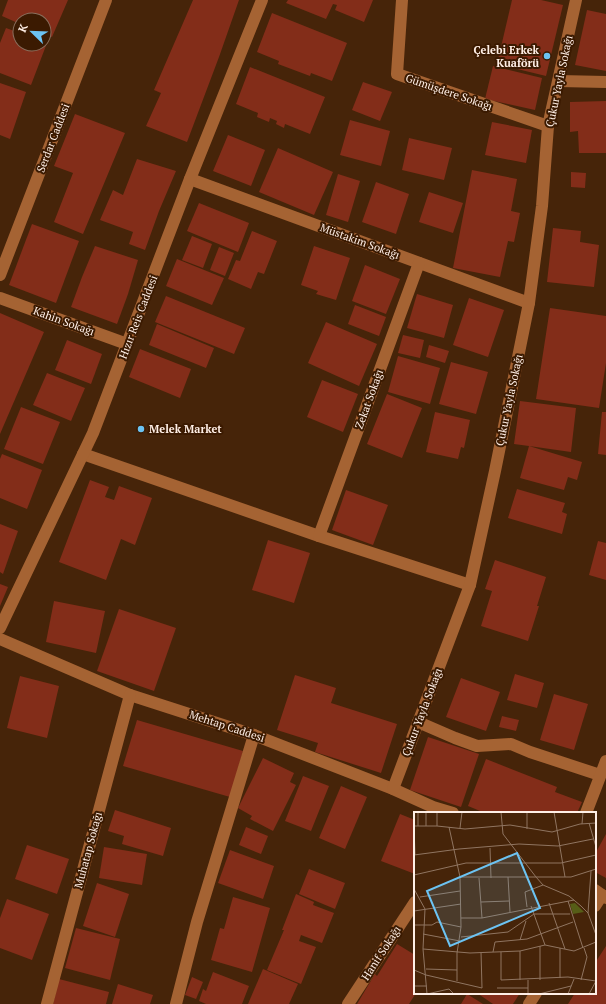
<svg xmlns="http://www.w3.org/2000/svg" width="606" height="1004" font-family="'PT Serif',serif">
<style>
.building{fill:#832d19}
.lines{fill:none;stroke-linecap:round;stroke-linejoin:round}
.minor{stroke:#a56333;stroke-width:12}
.poi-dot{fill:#6cc3f2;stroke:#3b1a01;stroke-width:1.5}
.labels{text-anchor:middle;stroke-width:4;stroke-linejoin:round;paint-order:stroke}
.poi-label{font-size:11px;font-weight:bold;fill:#ffefe6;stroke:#3b1a01;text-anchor:end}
.street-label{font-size:11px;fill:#ffefe6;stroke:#3b1a01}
.inset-road{fill:none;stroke:#907561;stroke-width:1}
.view{fill:#6cc3f2;fill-opacity:0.15;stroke:#6cc3f2;stroke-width:2}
.inset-edge{fill:none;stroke:#ffefe6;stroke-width:2}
</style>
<rect width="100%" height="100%" fill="#462409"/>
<!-- building -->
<g class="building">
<path d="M8 0H68L52 37 44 34V20H20V24L2 16Z"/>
<path d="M193 0H239L219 57 187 142 146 126 161 93 154 90Z"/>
<path d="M288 0H373L364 22 335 10 337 5 333 4 326 19 286 3Z"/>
<path d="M512 0H541L563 5 546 76 497 64Z"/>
<path d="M587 10 606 14V71L575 65Z"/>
<path d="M272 13 347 43 332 81 311 73 310 76 278 64 279 61 257 52Z"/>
<path d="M6 28 20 33V44H44V42L47 43 31 85 0 73V43Z"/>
<path d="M493 66 542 78 535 110 485 99Z"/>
<path d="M250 67 325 97 310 134 285 124 284 128 276 124 277 121 270 118 269 122 257 117 258 113 236 104Z"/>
<path d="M363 82 392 92 380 121 352 110Z"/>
<path d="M0 83 26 92 10 139 0 135Z"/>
<path d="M606 101V153H579L578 131 570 132V102Z"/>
<path d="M75 114 125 133 83 234 54 222 73 173 54 166Z"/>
<path d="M350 120 390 131 381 166 340 155Z"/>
<path d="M492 122 532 130 526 163 485 155Z"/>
<path d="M228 135 265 150 251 186 213 171Z"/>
<path d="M409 138 452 148 444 180 402 170Z"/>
<path d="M278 148 333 172 314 215 259 192Z"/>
<path d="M137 159 176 171 159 211 145 250 129 244 133 232 100 220 113 190 123 195Z"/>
<path d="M472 170 517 179 511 211 520 213 514 242 508 241 500 277 453 268Z"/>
<path d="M571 172 586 173 585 188 571 187Z"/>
<path d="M338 174 360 181 348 222 326 215Z"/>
<path d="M376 182 409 194 396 234 362 222Z"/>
<path d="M429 192 463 203 453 233 419 222Z"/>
<path d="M199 203 249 223 238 252 187 231Z"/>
<path d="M32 224 79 241 56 303 9 285Z"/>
<path d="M553 228 581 231 580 242 599 245 594 287 547 282Z"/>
<path d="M252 231 277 241 264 274 258 272 251 289 228 279 236 260 240 261Z"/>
<path d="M192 236 212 244 203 268 182 260Z"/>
<path d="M95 246 138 260 128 294 117 324 71 307 82 277Z"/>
<path d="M314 246 350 258 336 300 316 294 318 291 301 285Z"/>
<path d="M219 247 234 253 225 276 210 270Z"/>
<path d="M177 259 224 278 212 305 166 286Z"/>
<path d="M365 265 400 279 386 314 352 301Z"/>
<path d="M417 294 453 305 444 338 407 328Z"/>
<path d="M166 296 245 328 234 354 155 322Z"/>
<path d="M469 298 504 310 488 357 453 345Z"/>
<path d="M355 305 386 317 379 336 348 324Z"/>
<path d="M550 308 606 316V363L599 408 536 399Z"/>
<path d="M0 313 44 332 0 434Z"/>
<path d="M326 322 377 344 359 386 308 363Z"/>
<path d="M157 324 214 348 206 368 149 345Z"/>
<path d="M403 335 424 340 420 358 398 353Z"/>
<path d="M67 340 102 354 91 384 55 370Z"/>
<path d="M429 345 449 351 445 363 426 357Z"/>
<path d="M140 349 191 369 180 398 129 377Z"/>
<path d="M398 356 440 368 430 404 388 392Z"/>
<path d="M451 362 488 372 476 414 439 404Z"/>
<path d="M47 373 85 388 71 421 33 405Z"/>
<path d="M322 380 358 394 343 432 307 417Z"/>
<path d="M387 394 422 408 402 458 367 444Z"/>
<path d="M520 401 576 408 571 452 529 446 582 462 577 480 568 477 564 490 520 478 529 446 514 444Z"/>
<path d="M21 407 60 422 43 464 4 449Z"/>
<path d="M435 412 470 420 464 448 461 447 458 459 426 452Z"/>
<path d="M602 412H606V455L598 454Z"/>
<path d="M2 454 42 470 27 509 0 498V459Z"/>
<path d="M90 480 109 487 105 497 114 500 119 486 152 498 135 545 121 539 106 580 59 562Z"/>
<path d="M517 489 565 503 562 512 567 514 562 534 508 518Z"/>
<path d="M346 490 388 505 373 545 332 530Z"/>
<path d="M0 524 18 531 3 574 0 572Z"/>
<path d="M268 540 310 553 294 603 252 590Z"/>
<path d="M598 541 606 543V580L589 575Z"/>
<path d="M495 560 546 577 537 606H539L528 641 481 626 492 591 485 589Z"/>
<path d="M0 584 8 587 0 606Z"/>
<path d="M54 601 105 611 96 653 46 642Z"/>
<path d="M119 609 176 628 154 691 97 671Z"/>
<path d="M515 674 544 683 537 708 507 700Z"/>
<path d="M295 675 336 688 331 703 397 724 381 773 315 752 318 743 277 730Z"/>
<path d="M20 676 59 686 47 738 7 728Z"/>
<path d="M461 678 500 692 486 731 446 717Z"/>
<path d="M554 694 588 704 574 750 540 740Z"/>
<path d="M502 716 519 720 516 731 499 727Z"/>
<path d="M137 720 243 751 230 797 123 766Z"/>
<path d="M428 737 479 754 461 807 410 790Z"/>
<path d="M263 758 294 773 290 782 296 785 273 831 250 819 252 816 238 808Z"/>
<path d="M486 759 557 787 555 792 582 802 577 813H485L468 806Z"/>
<path d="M303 776 329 786 311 831 285 821Z"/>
<path d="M341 786 367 797 345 849 319 838Z"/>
<path d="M115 810 171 828 163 856 122 844 124 836 108 831Z"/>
<path d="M400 814 415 820V874L381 861Z"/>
<path d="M246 827 268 836 261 854 239 845Z"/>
<path d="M606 834V878L595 872V854Z"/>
<path d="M27 845 69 859 57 894 15 879Z"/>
<path d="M104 847 147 854 142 885 99 878Z"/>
<path d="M230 850 274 866 263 899 218 883Z"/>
<path d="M309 869 345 883 335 909 299 894Z"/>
<path d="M97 883 129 894 115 937 83 926Z"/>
<path d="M296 894 314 902 313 905 334 913 322 943 301 935 299 941 316 947 301 984 267 970 284 930H282Z"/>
<path d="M233 897 270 908 252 972 211 960 220 928 224 929Z"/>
<path d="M7 899 49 914 32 960 0 948V918Z"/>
<path d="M76 928 120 939 110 980 65 968Z"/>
<path d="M397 944 415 955V993H416L409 1004H357L375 974 377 976Z"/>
<path d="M606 946V1004H568L575 993H595V963Z"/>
<path d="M263 969 298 984 289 1004H248Z"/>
<path d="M213 972 249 986 242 1004H206L199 1001 203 989 206 991Z"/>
<path d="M192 977 203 982 196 999 185 995Z"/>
<path d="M59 979 109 992 106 1004H53Z"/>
<path d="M118 984 153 995 150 1004H112Z"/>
<path d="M477 993H520L513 1004H493Z"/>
<path d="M467 994 483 1004H461Z"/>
</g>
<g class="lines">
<!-- minor -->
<g class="minor">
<path d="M402 0 397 74 548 126"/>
<path d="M559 81 606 82"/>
<path d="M190 179 529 303"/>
<path d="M0 275 106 0"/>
<path d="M0 298 127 344"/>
<path d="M83 454 319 536 470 585"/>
<path d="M319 536 419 263"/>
<path d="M0 628 93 433 190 179 262 0"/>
<path d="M0 639 130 695 254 735 393 789 433 807 453 813"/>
<path d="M418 722 455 738 477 746 511 744 530 752 600 775"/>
<path d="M393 789 470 585 495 471 529 303 542 206 548 126 576 0"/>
<path d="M586 813 606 761"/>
<path d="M595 890 606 898"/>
<path d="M595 906 602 895"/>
<path d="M47 1004 130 695"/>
<path d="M176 1004 197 922 254 735"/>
<path d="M348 1004 415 902"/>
<path d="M529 1004 536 993"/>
</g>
</g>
<!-- markers -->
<g class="poi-dot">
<circle cx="547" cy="56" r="4"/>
<circle cx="141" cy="429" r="4"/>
</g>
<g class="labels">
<!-- poi labels -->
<g class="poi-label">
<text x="539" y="54">Çelebi Erkek<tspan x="539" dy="13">Kuaförü</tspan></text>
<text x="149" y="433" text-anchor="start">Melek Market</text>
</g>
<!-- street labels -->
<g class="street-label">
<text transform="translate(559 81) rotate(-78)" y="4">Çukur Yayla Sokağı</text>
<text transform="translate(449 92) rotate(19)" y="4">Gümüşdere Sokağı</text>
<text transform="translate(53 138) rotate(-69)" y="4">Serdar Caddesi</text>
<text transform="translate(360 241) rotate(20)" y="4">Müstakim Sokağı</text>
<text transform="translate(138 317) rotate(-69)" y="4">Hızır Reis Caddesi</text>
<text transform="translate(64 321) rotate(20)" y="4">Kahin Sokağı</text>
<text transform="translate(369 399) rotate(-70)" y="4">Zekat Sokağı</text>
<text transform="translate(509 400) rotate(-78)" y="4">Çukur Yayla Sokağı</text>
<text transform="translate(422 712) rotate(-69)" y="4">Çukur Yayla Sokağı</text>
<text transform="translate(227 726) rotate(18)" y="4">Mehtap Caddesi</text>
<text transform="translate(88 850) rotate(-75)" y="4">Muhatap Sokağı</text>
<text transform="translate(381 953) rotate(-57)" y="4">Hanif Sokağı</text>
</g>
</g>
<!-- overview -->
<g transform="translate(414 812)">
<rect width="182" height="182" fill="#462409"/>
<path d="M161 91 170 100 159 102 156 92Z" fill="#565d17"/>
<path class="inset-road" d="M4 0V14M12 0V14M23 0V14M87 0 89 22 122 65 129 73 155 84 167 94 174 101 182 123M113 0V17M140 0 151 65M175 11 182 35M168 12 169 0M0 14H23L51 17 96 13 138 20 166 12 182 11M0 14 1 43M35 15 46 65 47 115 43 141V169M46 16 48 0M76 36 77 66M0 43 45 37 105 32 144 34 179 27M0 63 52 51H147L182 43M46 65H157L182 57M94 65 96 100M65 66 68 106M0 77 11 97 9 137 13 182M6 85 46 79M154 89 169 136M67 90 95 89M135 91 151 137M117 94 131 133M113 95 111 80 129 73M0 99 47 92M174 101 177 59M47 106H68L160 88M0 113H18L23 110 47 115M9 122 46 129M47 125 94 120 120 102H156M106 128 112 109M146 136V166M9 137 56 141 106 139 131 133 160 139 182 130M106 139V168M79 140 81 130 113 127 159 110M87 140V168L154 165 182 169M12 157 43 158M0 158 12 163 68 176 67 140M114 168V182M126 168V134M167 168 173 145 170 136M0 174H13M83 176H114M13 182 35 177 40 182M125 182 157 174M154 182 160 167M175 182 182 169"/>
<path class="view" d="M103 41 126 96 36 134 13 79Z"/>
<rect width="182" height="182" class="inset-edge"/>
</g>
<!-- north arrow -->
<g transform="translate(32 32) rotate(293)"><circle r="19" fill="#3b1a01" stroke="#896f5d"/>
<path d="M0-3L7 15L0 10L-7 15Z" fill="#6cc3f2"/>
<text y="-6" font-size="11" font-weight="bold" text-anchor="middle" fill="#ffefe6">K</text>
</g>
</svg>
